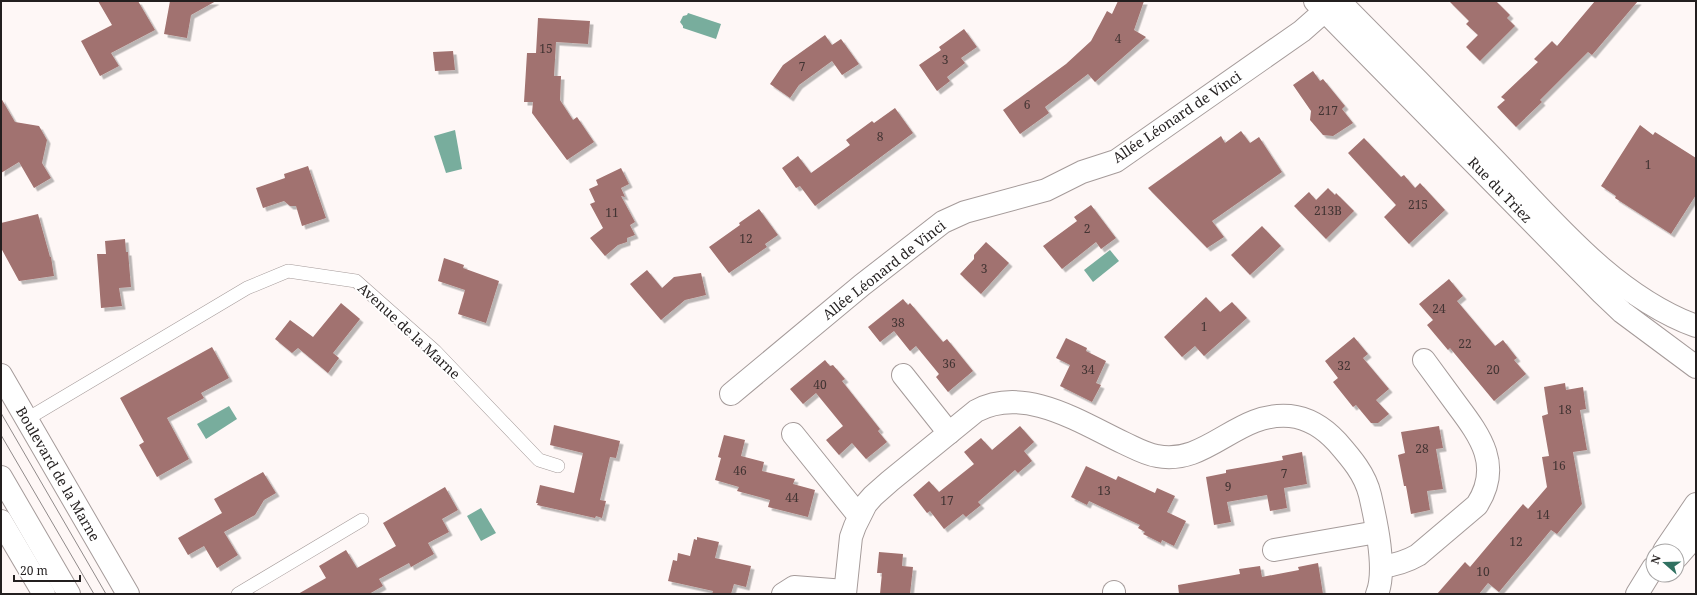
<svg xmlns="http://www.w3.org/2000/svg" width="1697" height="595" font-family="'Noto Serif',serif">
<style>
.water{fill:#78ad9d}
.building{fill:#a1726f;filter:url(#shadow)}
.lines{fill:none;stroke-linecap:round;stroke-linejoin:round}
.service-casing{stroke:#a59b9a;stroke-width:14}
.minor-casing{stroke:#a59b9a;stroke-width:24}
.tertiary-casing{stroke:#a59b9a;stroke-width:24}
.primary-casing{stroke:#a59b9a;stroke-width:24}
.service{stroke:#fff;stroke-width:13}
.minor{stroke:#fff;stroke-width:22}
.tertiary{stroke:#fff;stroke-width:22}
.primary{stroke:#fff;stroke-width:22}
.tram{stroke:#908a8a;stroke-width:1}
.labels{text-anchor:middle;stroke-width:3.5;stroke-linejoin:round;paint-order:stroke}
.number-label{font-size:12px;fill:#423433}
.street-label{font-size:14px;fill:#231f1f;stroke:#fff}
</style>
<defs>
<filter id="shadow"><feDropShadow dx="3.5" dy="3.5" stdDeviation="0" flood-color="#0004"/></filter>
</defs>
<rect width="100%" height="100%" fill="#fef7f6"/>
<!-- water -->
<g class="water">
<path d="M688 13 721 24 716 39 683 28V26L680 22 683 16 687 15Z"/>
<path d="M455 130 462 169 446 173 434 136Z"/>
<path d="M1110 250 1119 261 1093 282 1084 270Z"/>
<path d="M229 406 237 419 206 439 197 424Z"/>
<path d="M481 508 496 533 481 541 467 516Z"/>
</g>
<!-- building -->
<g class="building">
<path d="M98 1H138L155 30 111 53 119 66 100 76 81 41 112 25Z"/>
<path d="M170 1H216L191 15 187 38 164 34Z"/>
<path d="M1118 1H1144L1134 30 1146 37 1095 82 1088 74 1045 107 1049 113 1020 134 1003 110 1066 64 1091 41 1107 11 1112 14Z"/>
<path d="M1449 1H1496L1510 15 1507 18 1515 26 1480 61 1466 47 1478 35 1466 24 1469 21Z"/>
<path d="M1595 1H1638L1592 55 1588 52 1540 100 1542 102 1516 127 1497 107 1505 100 1501 97 1538 62 1534 59 1552 41 1557 46Z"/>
<path d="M538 18 590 21 588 44 556 42 554 76H561L560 100 573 120 577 117 594 142 567 160 532 113 533 102H524L527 53H536Z"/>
<path d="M964 29 977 47 961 58 965 63 947 77 950 81 937 91 919 65 941 50 939 47Z"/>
<path d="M825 35 832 45 841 39 859 64 842 75 832 61 799 85 790 98 770 84 783 65Z"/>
<path d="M453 51 455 70 435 71 433 52Z"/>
<path d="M1313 71 1320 81 1323 79 1345 106 1342 109 1353 123 1333 136 1323 135 1310 120 1311 111 1293 85Z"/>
<path d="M1 98 15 122 39 126 47 140 42 163 51 178 34 188 19 162 1 173Z"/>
<path d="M895 108 913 133 815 206 800 186 796 188 782 168 798 156 811 173 850 145 846 140 872 121 874 123Z"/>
<path d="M1640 125 1653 135 1655 132 1696 158V195L1671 234 1615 198 1616 196 1601 186Z"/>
<path d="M1241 131 1250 143 1259 137 1282 172 1212 221 1224 237 1207 248 1148 188 1221 136 1225 143Z"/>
<path d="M1364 138 1401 177 1404 175 1415 188 1420 183 1445 210 1409 244 1384 217 1396 205 1348 153Z"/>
<path d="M308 166 326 218 302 226 296 206H290L284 201 263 208 256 188 285 178 284 174Z"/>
<path d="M621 168 629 184 621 188 625 197 621 196 635 222 630 225 635 235 627 238V242L618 245 605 256 590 238 603 228 590 204 595 202 589 189 598 185 596 180Z"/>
<path d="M1328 188 1335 195 1336 193 1354 211 1326 239 1294 206 1309 192 1316 200Z"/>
<path d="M1091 205 1116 238 1101 249 1096 242 1062 269 1043 246 1077 221 1074 217Z"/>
<path d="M759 209 778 235 765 244 767 247 729 273 709 247 740 225 739 223Z"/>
<path d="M38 214 50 257H51L54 276 19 281 1 248V223Z"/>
<path d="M1262 226 1281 246 1250 275 1231 255Z"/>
<path d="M125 239 126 252H128L131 287 119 288 122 306 101 308 97 254H106L105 241Z"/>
<path d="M986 242 1009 263 981 294 960 274 974 259V255Z"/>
<path d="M444 258 464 265 463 268 499 281 486 323 458 314 465 290 438 281Z"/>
<path d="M647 270 662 288 674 277 701 273 706 295 685 300 661 320 630 284Z"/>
<path d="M1449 279 1463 296 1457 301 1495 346 1503 340 1517 358 1514 360 1526 374 1494 401 1450 348 1448 350 1427 325 1433 320 1419 304Z"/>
<path d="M1206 297 1220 312 1232 302 1247 318 1204 356 1195 346 1182 357 1164 337Z"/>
<path d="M903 299 908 305 910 303 943 342 947 339 973 371 948 392 936 377 939 374 916 346 910 351 894 331 880 342 868 327Z"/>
<path d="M341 303 360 319 333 353 339 358 328 373 298 348 292 353 275 339 290 320 313 337Z"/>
<path d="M1354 337 1368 354 1363 358 1389 389 1376 400 1389 414 1378 423H1371L1356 405 1353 407 1333 382 1338 378 1325 361Z"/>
<path d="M1066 338 1087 348 1086 351 1106 361 1096 383 1101 385 1092 402 1060 386 1070 365 1056 358Z"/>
<path d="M212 347 229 378 201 393 204 398 167 418 189 459 157 477 139 445 144 442 120 398Z"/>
<path d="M825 360 830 366 833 365 845 379 842 381 880 429 878 431 887 442 866 459 852 443 839 455 826 440 843 426 816 393 803 404 790 389Z"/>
<path d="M1565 383 1566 390 1583 387 1586 409 1580 410 1587 450 1573 452 1582 504 1557 534 1551 530 1499 592 1488 583 1479 594H1437L1465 562 1470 567 1523 504 1528 509 1547 487 1542 457 1549 456 1542 416 1548 414 1544 387Z"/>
<path d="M554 425 620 441 616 458 610 457 600 500 606 501 602 518 596 516 595 518 537 505 538 503H536L540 485 574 493 583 453 550 445Z"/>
<path d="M1020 426 1034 442 1024 451 1032 461 1018 473 1015 470 978 502 981 505 966 517 963 514 944 529 930 511 927 513 913 495 929 481 939 492 974 464 964 452 981 438 992 450Z"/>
<path d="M1439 426 1443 448 1436 449 1443 489 1427 491 1430 510 1411 514 1406 486H1404L1398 455 1405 453 1401 432Z"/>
<path d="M724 435 745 440 741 456 764 462 762 471 795 479 793 484 815 490 808 517 768 507 770 500 737 491 739 487 715 480 721 458 718 457Z"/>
<path d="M1302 452 1307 484 1284 488 1287 508 1270 511 1267 495 1227 502 1231 522 1214 525 1206 477 1226 473V470L1283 460 1282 456Z"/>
<path d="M1086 466 1116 480 1118 476 1155 493 1157 488 1175 496 1167 512 1186 521 1174 546 1162 540 1161 543 1143 534 1145 532 1138 528 1140 525 1089 501 1087 505 1071 497Z"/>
<path d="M263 472 276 493 264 500 255 515 224 532 238 555 217 568 204 546 188 555 178 538 222 513 214 499Z"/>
<path d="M445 487 458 510 442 519 449 532 428 543 434 554 411 567 409 563 379 579 383 586 369 594H298L326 578 319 566 346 550 357 568 396 546 383 523Z"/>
<path d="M697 537 719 542 715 558 751 566 746 587 734 584 731 594H712L713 591 668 581 673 560 677 561 678 553 690 556 694 539 697 540Z"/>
<path d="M879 552 903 554 902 566 913 567 910 594H880L882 573H877Z"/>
<path d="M1318 563 1323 594H1179L1178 585 1240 574 1239 569 1260 566 1262 577 1299 570 1298 567Z"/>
</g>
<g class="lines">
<defs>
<g id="service">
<path d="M27 419 247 288 288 271 356 281 435 351 539 460 558 466"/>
<path d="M238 594 362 520"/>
</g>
<g id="minor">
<path d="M903 375 949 433"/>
<path d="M731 394 862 285 943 222 965 212 1046 190 1082 172 1116 161 1302 31 1336 1"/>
<path d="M793 434 859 516"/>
<path d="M1274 550 1377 532"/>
<path d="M1381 567C1395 565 1406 562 1418 555L1477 505C1502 466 1481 437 1457 405 1446 390 1435 375 1424 360"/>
<path d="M1114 592V594"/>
<path d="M783 594 794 587 845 591"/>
<path d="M845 594 851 537 855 526 866 504 873 496 890 481 976 411C1024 385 1080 422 1124 443 1135 448 1145 454 1157 456 1207 466 1237 411 1290 416 1309 418 1324 428 1337 442 1351 458 1365 474 1370 495 1376 521 1387 570 1377 594"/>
</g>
<g id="tertiary">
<path d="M1315 1 1602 293 1622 312 1696 367"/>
<path d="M1339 1C1390 52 1440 103 1490 155 1551 218 1612 295 1696 326"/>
<path d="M1 375 128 594"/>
<path d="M1664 551 1696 504"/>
<path d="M1677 557 1696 535"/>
<path d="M1637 594 1653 568"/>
</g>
<g id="primary">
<path d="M1 477 69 594"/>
<path d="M1 521 44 594"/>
</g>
</defs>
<!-- service casing -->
<use href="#service" class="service-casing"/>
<!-- minor casing -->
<use href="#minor" class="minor-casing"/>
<!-- tertiary casing -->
<use href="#tertiary" class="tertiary-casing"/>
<!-- primary casing -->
<use href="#primary" class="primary-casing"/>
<!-- service -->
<use href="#service" class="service"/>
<!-- minor -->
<use href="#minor" class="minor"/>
<!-- tertiary -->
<use href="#tertiary" class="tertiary"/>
<!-- primary -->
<use href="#primary" class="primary"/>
<!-- tram -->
<g class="tram">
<path d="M1 413 106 594"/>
<path d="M1 435 94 594"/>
</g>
</g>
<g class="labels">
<!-- number labels -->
<g class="number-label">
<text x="1118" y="43">4</text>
<text x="546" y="53">15</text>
<text x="945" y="64">3</text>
<text x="802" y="71">7</text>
<text x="1027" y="109">6</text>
<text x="1328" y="115">217</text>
<text x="880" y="141">8</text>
<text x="1648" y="169">1</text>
<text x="1418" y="209">215</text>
<text x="1328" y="215">213B</text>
<text x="612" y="217">11</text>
<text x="1087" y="233">2</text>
<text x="746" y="243">12</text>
<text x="984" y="273">3</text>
<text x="1439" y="313">24</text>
<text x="898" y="327">38</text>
<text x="1204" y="331">1</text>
<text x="1465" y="348">22</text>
<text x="949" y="368">36</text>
<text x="1344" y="370">32</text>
<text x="1088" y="374">34</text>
<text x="1493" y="374">20</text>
<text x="820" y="389">40</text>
<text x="1565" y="414">18</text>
<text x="1422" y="453">28</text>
<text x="1559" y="470">16</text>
<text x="740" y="475">46</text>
<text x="1284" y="478">7</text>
<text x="1228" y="491">9</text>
<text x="1104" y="495">13</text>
<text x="792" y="502">44</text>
<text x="947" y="505">17</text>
<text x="1543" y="519">14</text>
<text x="1516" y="546">12</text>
<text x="1483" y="576">10</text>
</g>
<!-- street labels -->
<g class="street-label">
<text transform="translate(1177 117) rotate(-34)" y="5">Allée Léonard de Vinci</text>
<text transform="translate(1500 190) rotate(46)" y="5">Rue du Triez</text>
<text transform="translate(884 270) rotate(-38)" y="5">Allée Léonard de Vinci</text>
<text transform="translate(409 331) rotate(43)" y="5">Avenue de la Marne</text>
<text transform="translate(58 474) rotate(60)" y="5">Boulevard de la Marne</text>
</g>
</g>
<!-- border -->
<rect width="1697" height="595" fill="none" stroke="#231f1f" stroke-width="4"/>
<!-- north arrow -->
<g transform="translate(1665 563) rotate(290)"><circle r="19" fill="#ffffff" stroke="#a7a5a5"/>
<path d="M0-3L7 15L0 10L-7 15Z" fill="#307161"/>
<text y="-6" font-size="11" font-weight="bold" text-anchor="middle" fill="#231f1f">N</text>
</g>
<!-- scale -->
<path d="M14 575v6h66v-6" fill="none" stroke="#231f1f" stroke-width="2"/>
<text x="20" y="575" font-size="12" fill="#231f1f" stroke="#ffffff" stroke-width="3" paint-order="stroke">20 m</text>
</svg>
